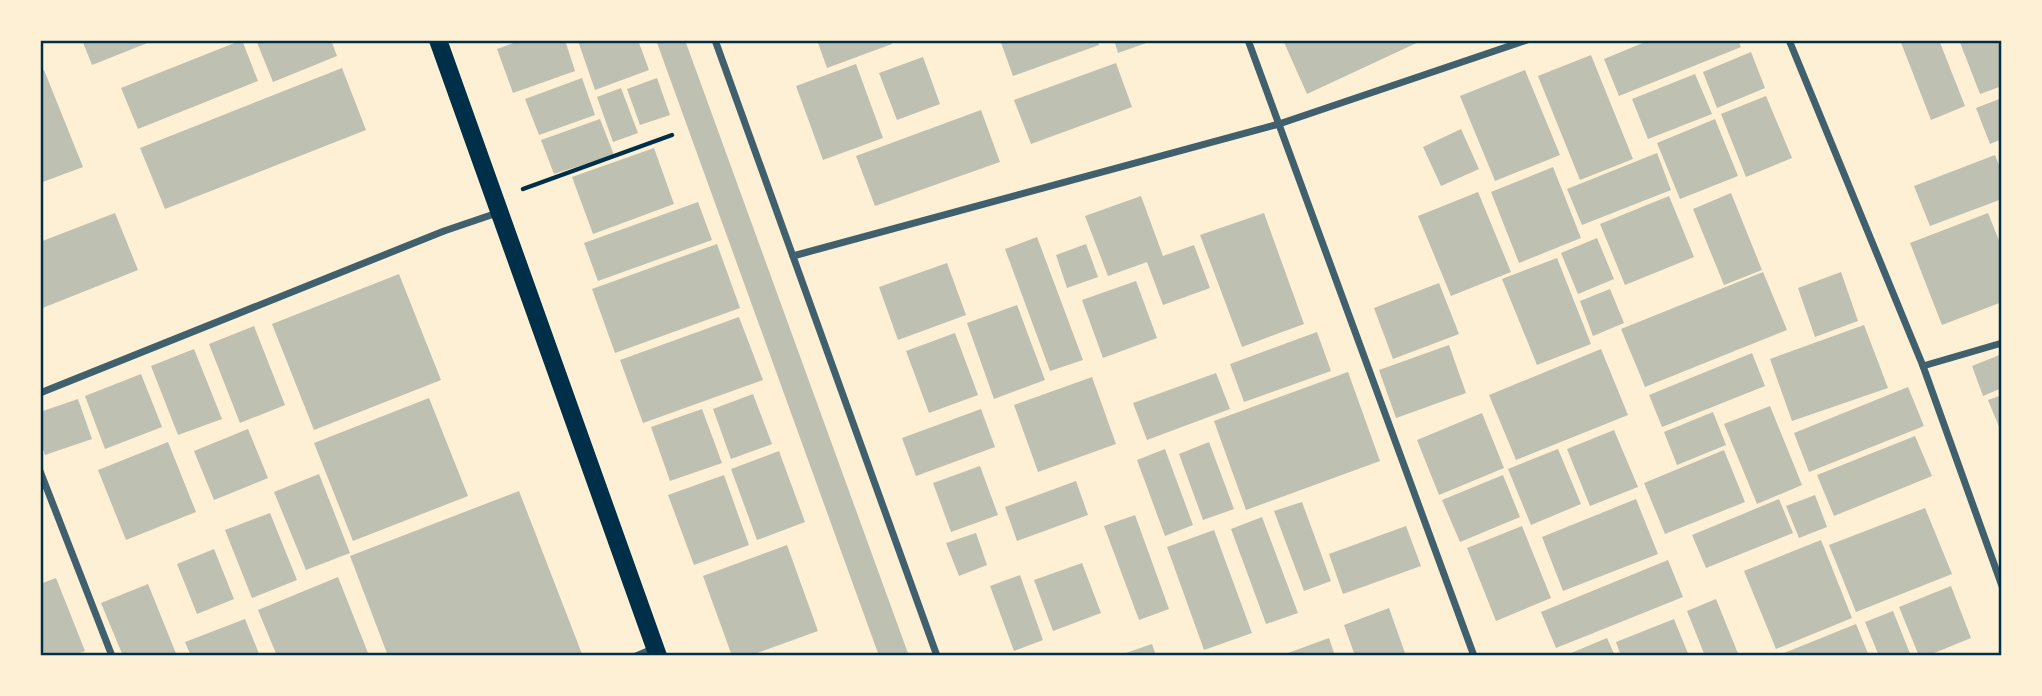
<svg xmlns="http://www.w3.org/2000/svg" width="2042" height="696" font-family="'Times New Roman',serif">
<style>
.building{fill:#bec0b2}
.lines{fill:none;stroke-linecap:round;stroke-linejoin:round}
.path{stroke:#003049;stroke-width:4.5}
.minor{stroke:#3f606c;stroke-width:7}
.primary{stroke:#003049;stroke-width:18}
.neatline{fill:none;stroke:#003049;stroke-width:2.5}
</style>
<rect width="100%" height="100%" fill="#fdf0d5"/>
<!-- building -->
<g class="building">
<path d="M82 40H155L92 65Z"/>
<path d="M242 40 258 81 138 129 121 88Z"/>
<path d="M256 40H331L337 56 273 82Z"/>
<path d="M521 40H565L575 71 513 93 497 49Z"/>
<path d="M638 40 649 70 595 90 578 41Z"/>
<path d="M656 40H685L909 656H879Z"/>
<path d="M817 40H891L892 44 827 68Z"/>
<path d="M1000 40H1098L1099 45 1013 76Z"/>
<path d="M1114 40H1152V41L1118 53Z"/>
<path d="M1283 40H1423L1307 94Z"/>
<path d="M1650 40H1738L1741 47 1619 96 1604 59Z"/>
<path d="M1900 40H1939L1965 106 1931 120Z"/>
<path d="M1959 40H2002V86L1980 94Z"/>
<path d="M1751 52 1765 88 1717 108 1703 72Z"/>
<path d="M1591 55 1633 159 1580 180 1538 76Z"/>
<path d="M923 57 940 104 897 120 879 73Z"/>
<path d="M1116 63 1132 107 1031 144 1014 100Z"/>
<path d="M856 64 883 138 823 160 796 86Z"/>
<path d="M342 68 366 130 165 209 140 148Z"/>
<path d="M44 70 83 167 40 183V72Z"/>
<path d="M1525 70 1560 155 1495 181 1460 96Z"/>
<path d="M1695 74 1712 114 1648 139 1632 99Z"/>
<path d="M582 78 595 115 539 135 525 99Z"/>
<path d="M657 78 670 115 640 125 627 89Z"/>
<path d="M621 88 638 133 613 142 597 97Z"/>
<path d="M1766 96 1792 158 1746 177 1721 114Z"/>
<path d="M2002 98V139L1990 144 1976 108Z"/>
<path d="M981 110 1000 162 875 206 856 156Z"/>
<path d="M600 119 614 155 554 174 541 140Z"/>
<path d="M1715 119 1738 176 1680 199 1657 143Z"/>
<path d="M1461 129 1479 169 1441 186 1423 147Z"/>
<path d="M654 148 674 204 593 234 572 177Z"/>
<path d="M1657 153 1671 190 1582 225 1567 189Z"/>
<path d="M1995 155 2002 173V199L1930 226 1914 186Z"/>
<path d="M1553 167 1581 238 1519 263 1491 192Z"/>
<path d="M1478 192 1511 272 1451 296 1418 216Z"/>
<path d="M1731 193 1762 270 1724 285 1693 209Z"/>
<path d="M1141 196 1163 256 1194 245 1210 288 1163 305 1147 262 1108 276 1085 216Z"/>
<path d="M1669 196 1694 257 1625 285 1600 224Z"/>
<path d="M698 202 712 240 598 281 584 243Z"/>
<path d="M115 213 138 270 40 309V242Z"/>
<path d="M1264 213 1304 324 1242 347 1200 235Z"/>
<path d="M1988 213 2002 248V302L1942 325 1910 243Z"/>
<path d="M1037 237 1083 360 1050 371 1005 249Z"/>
<path d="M1597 238 1614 279 1578 294 1561 253Z"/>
<path d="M717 244 740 308 615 353 592 289Z"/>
<path d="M1086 244 1098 277 1067 288 1056 255Z"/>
<path d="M1557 258 1591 344 1537 365 1502 279Z"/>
<path d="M947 263 966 315 898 340 879 287Z"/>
<path d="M1763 272 1787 330 1645 387 1621 329Z"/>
<path d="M1841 272 1858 321 1815 337 1798 288Z"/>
<path d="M399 274 441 380 314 430 272 324Z"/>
<path d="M1136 281 1157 338 1103 358 1082 300Z"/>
<path d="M1439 283 1459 334 1393 359 1374 308Z"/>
<path d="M1610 289 1624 323 1593 336 1580 301Z"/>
<path d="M1017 305 1045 380 994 399 967 323Z"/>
<path d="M739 317 763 380 643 423 620 360Z"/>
<path d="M1864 325 1888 388 1792 421 1770 359Z"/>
<path d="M254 326 285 405 240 423 209 344Z"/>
<path d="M1317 332 1331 371 1244 402 1230 364Z"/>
<path d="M955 333 978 395 929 413 906 351Z"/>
<path d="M1449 345 1466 393 1396 418 1379 370Z"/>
<path d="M194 349 222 419 178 435 151 366Z"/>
<path d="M1601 349 1628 415 1516 460 1489 395Z"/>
<path d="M1752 353 1765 386 1662 427 1649 395Z"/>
<path d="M2002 354V388L1983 396 1972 366Z"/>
<path d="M1348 372 1380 461 1246 510 1214 421Z"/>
<path d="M1216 373 1230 409 1147 440 1133 403Z"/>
<path d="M141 374 162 427 105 449 85 396Z"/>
<path d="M1092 377 1116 444 1038 472 1014 405Z"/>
<path d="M1908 387 1924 426 1809 472 1794 433Z"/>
<path d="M753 394 772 444 731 459 713 409Z"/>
<path d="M2002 395V434L1988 400Z"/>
<path d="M429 398 468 496 353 541 314 443Z"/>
<path d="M78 399 92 439 45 455 40 440V412Z"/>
<path d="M1770 406 1802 485 1757 504 1724 424Z"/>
<path d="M702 409 722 463 670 481 651 427Z"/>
<path d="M981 409 995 447 916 476 902 438Z"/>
<path d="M1713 412 1726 445 1677 465 1664 432Z"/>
<path d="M1482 413 1504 468 1439 495 1417 440Z"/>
<path d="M248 429 268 478 214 500 194 451Z"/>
<path d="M1614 430 1638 487 1590 506 1567 449Z"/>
<path d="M1915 436 1932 476 1834 516 1817 475Z"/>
<path d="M168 442 196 512 126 540 98 470Z"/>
<path d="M1209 442 1234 509 1203 520 1179 454Z"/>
<path d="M1165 449 1193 525 1165 536 1137 460Z"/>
<path d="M1558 449 1581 504 1531 525 1508 469Z"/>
<path d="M1724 450 1745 502 1665 534 1644 483Z"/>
<path d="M779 451 805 522 757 540 731 469Z"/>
<path d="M980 466 998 515 951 532 933 483Z"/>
<path d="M319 474 350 553 306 570 274 492Z"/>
<path d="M724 475 749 545 694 565 668 495Z"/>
<path d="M1503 475 1520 517 1460 542 1442 500Z"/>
<path d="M1076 481 1088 515 1017 541 1005 507Z"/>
<path d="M519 491 582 654 576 656H388L350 556Z"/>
<path d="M1815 495 1827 527 1799 538 1786 506Z"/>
<path d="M1636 499 1658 554 1563 591 1542 537Z"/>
<path d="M1779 499 1793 533 1706 568 1692 535Z"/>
<path d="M1302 502 1331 581 1304 591 1274 511Z"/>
<path d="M1925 508 1952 574 1856 612 1829 545Z"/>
<path d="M270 513 297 580 252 598 225 530Z"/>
<path d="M1135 515 1169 609 1139 620 1104 526Z"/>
<path d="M1262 517 1298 613 1266 624 1231 529Z"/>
<path d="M1406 526 1421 566 1343 594 1329 554Z"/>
<path d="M1522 526 1551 598 1496 621 1467 548Z"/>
<path d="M1214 530 1252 633 1204 650 1167 547Z"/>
<path d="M976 533 987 565 959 576 946 543Z"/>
<path d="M1821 540 1852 618 1776 649 1744 571Z"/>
<path d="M787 545 818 631 749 656H732L703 576Z"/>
<path d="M214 549 234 599 197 614 177 564Z"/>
<path d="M1668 560 1683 597 1556 648 1541 612Z"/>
<path d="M1082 563 1101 613 1053 631 1034 580Z"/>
<path d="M1020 575 1043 640 1014 651 990 586Z"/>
<path d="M338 577 368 653 360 656H277L258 610Z"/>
<path d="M56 578 85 651 73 656H40V584Z"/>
<path d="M148 584 177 656H123L101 603Z"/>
<path d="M1951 586 1971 638 1927 656H1919L1899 607Z"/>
<path d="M1716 599 1739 656H1705L1687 611Z"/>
<path d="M1389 608 1406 656H1355L1344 625Z"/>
<path d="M1893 611 1911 656H1879L1865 622Z"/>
<path d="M245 619 260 656H191L185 642Z"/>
<path d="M1674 619 1689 656H1621L1616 642Z"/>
<path d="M1856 624 1869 656H1785L1784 653Z"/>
<path d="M1329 638 1335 656H1289L1288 653Z"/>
<path d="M1607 638 1615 656H1564Z"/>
<path d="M1152 644 1156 656H1120V655Z"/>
</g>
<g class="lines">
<!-- path -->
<path class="path" d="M523 189 672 135"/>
<!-- minor -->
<g class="minor">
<path d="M715 40 937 656"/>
<path d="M1248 40 1474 656"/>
<path d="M1789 40 1923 366 2002 586"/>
<path d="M793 256 1279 124 1527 40"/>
<path d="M1923 366 2002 343"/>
<path d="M40 393 444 231 500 212"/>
<path d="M40 471 112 656"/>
<path d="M636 656 655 648"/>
</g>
<!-- primary -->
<path class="primary" d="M438 40 658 656"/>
</g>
<!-- border -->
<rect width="2042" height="696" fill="none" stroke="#fdf0d5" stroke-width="84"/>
<rect x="42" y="42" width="1958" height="612" class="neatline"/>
</svg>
